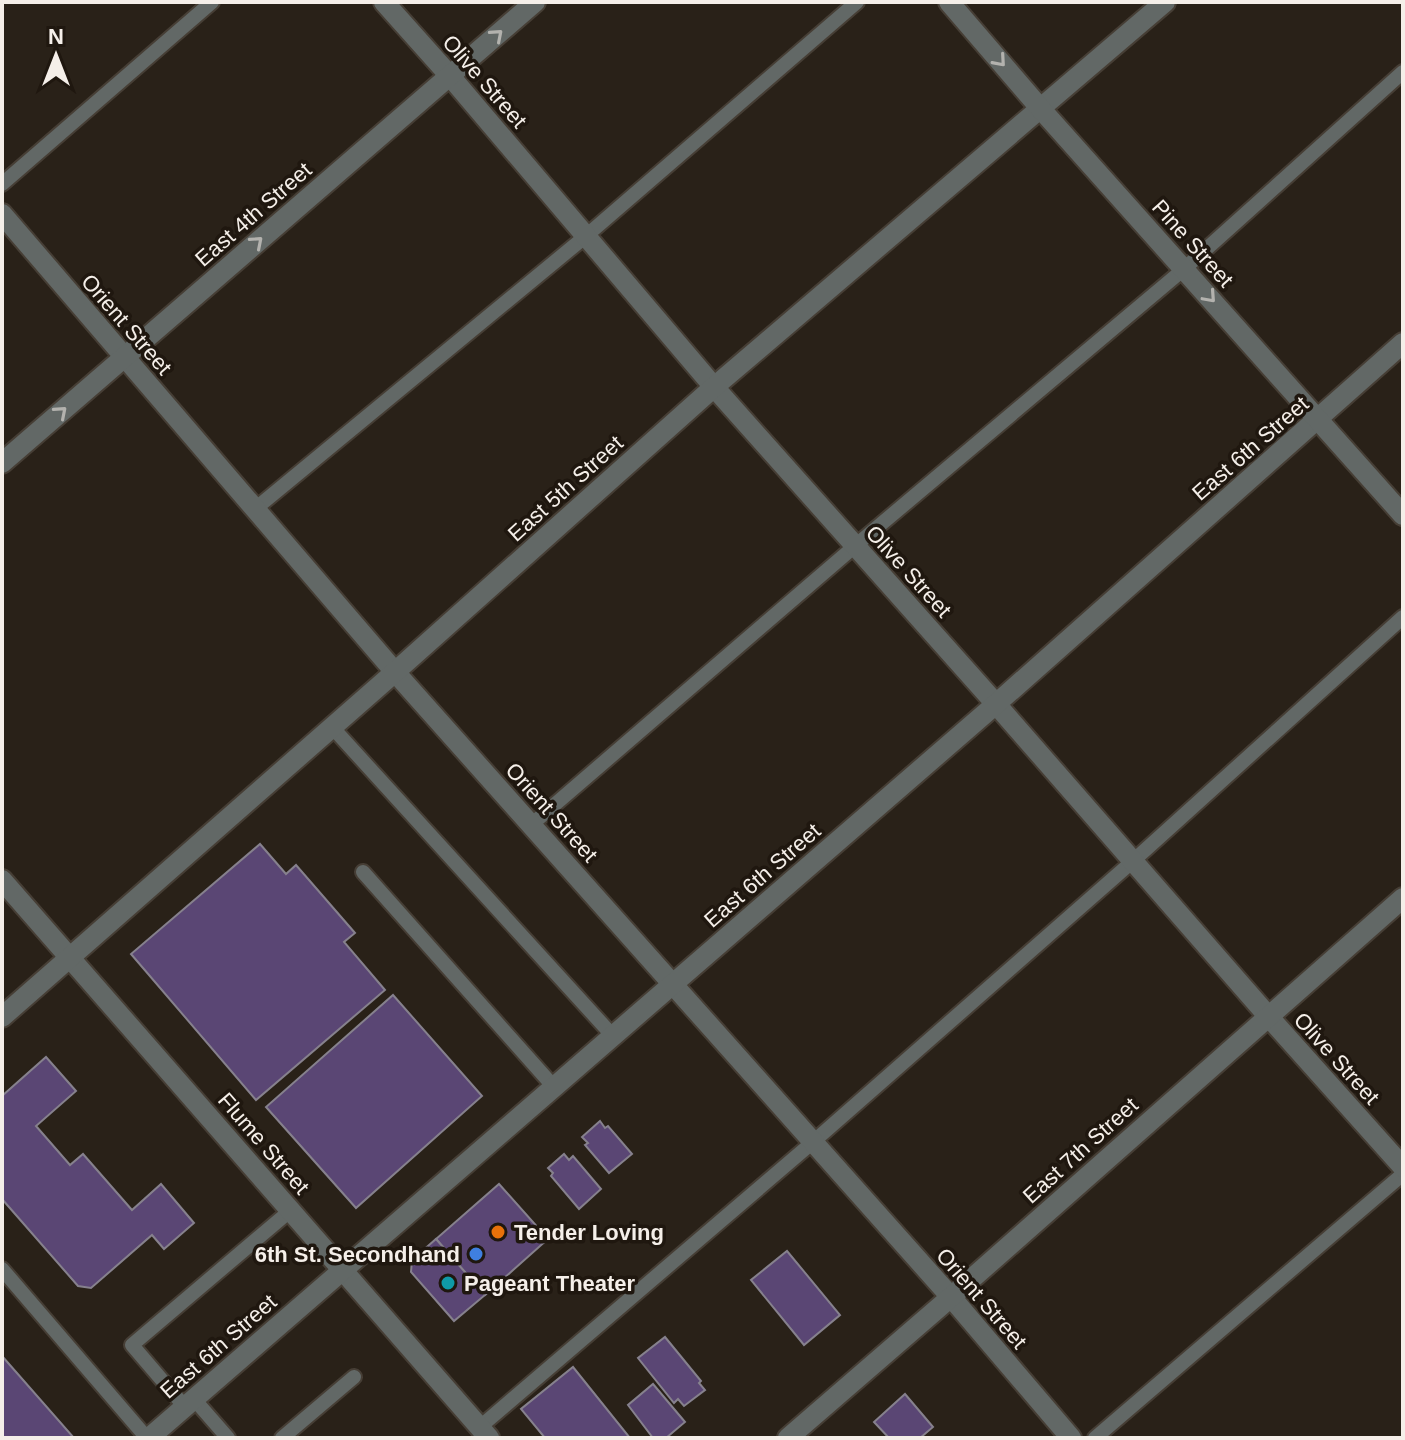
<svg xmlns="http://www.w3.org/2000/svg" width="1405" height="1440" font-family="Arial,sans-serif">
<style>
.building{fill:#5a4674;stroke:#86818d;stroke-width:2}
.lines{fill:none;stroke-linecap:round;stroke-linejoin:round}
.service-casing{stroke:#463e35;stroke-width:18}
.minor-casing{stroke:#463e35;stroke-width:24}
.tertiary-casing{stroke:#463e35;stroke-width:24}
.service{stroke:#626866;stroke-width:14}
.minor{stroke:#626866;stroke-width:20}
.tertiary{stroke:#626866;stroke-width:20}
.oneway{stroke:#b3b2ae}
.food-dot{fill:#e8710a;stroke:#1f170f;stroke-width:3}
.shop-dot{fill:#3f7fe0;stroke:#1f170f;stroke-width:3}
.culture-dot{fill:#0f9aa8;stroke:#1f170f;stroke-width:3}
.labels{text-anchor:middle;stroke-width:7;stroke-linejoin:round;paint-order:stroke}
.street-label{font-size:22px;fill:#f5efe9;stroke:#1f170f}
.poi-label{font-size:22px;font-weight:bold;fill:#f5efe9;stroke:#1f170f;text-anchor:start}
</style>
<rect width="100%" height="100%" fill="#292118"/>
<!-- building -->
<g class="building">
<path d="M260 844 286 874 296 865 355 933 344 942 385 990 256 1100 131 954Z"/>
<path d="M393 995 482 1096 356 1208 266 1107Z"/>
<path d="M46 1057 76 1091 36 1126 70 1165 83 1154 132 1210 161 1184 194 1223 164 1249 152 1235 91 1288 78 1286 2 1199V1096Z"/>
<path d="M600 1121 605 1128 608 1126 632 1154 609 1173 585 1145 588 1143 582 1137Z"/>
<path d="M564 1154 569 1160 573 1156 601 1189 579 1209 551 1176 553 1173 548 1168Z"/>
<path d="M499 1184 548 1239 485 1295 436 1239Z"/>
<path d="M436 1239 485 1295 454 1321 411 1272 412 1260Z"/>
<path d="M787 1251 840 1315 804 1345 751 1280Z"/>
<path d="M665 1337 701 1381 699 1383 705 1390 684 1406 678 1399 674 1403 638 1358Z"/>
<path d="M2 1356 74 1438H2Z"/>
<path d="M573 1367 630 1438H545L521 1409Z"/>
<path d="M653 1384 685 1422 666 1438H653L628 1405Z"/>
<path d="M905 1394 933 1427 920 1438H889L874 1422Z"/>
</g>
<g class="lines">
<defs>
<g id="service">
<path d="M2 184 212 2"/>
<path d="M255 509 586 236 857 2"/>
<path d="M332 727 613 1036"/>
<path d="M531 825 855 546 1184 269 1403 72"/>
<path d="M363 872 554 1087"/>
<path d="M2 1269 147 1438"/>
<path d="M194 1399 228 1438"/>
<path d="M185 1407 132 1345 291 1210"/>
<path d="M480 1427 813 1142 1133 861 1403 617"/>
<path d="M282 1438 354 1377"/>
<path d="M1095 1438 1403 1174"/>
</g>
<g id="minor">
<path d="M384 2 450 76 714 387 996 704 1268 1016 1403 1167"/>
<path d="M2 214 395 672 951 1297 1071 1438"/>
<path d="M2 880 489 1438"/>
<path d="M2 1017 395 672 714 387 1165 2"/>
<path d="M149 1438 996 704 1403 343"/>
<path d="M788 1438 951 1297 1403 898"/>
</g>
<g id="tertiary">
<path d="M949 2 1040 108 1403 515"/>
<path d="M2 463 535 2"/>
</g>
</defs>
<!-- service casing -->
<use href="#service" class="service-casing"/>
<!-- minor casing -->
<use href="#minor" class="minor-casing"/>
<!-- tertiary casing -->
<use href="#tertiary" class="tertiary-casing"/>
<!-- service -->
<use href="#service" class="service"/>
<!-- minor -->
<use href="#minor" class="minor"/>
<!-- tertiary -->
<use href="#tertiary" class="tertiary"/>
</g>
<!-- one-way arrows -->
<defs><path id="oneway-chevron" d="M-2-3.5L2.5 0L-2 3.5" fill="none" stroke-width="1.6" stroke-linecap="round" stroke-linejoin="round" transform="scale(2)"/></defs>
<g class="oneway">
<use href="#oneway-chevron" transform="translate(497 35) rotate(-41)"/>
<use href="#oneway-chevron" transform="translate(1000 61) rotate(49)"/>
<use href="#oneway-chevron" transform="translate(257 242) rotate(-41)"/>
<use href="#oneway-chevron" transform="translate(1210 297) rotate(48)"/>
<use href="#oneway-chevron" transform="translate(61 412) rotate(-41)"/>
</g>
<!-- markers -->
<circle class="food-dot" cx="498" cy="1232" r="8"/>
<circle class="shop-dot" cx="476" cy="1254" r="8"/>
<circle class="culture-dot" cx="448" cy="1283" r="8"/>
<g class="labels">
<!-- street labels -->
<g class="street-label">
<text transform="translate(485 81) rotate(49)" y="8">Olive Street</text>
<text transform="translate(253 214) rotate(-41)" y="8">East 4th Street</text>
<text transform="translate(1193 243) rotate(48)" y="8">Pine Street</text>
<text transform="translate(127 324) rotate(49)" y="8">Orient Street</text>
<text transform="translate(1250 448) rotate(-41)" y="8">East 6th Street</text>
<text transform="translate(565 488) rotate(-42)" y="8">East 5th Street</text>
<text transform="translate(909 571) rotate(48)" y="8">Olive Street</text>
<text transform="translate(552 812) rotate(48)" y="8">Orient Street</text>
<text transform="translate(762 875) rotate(-41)" y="8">East 6th Street</text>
<text transform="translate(1337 1058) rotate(48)" y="8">Olive Street</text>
<text transform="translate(264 1143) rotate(49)" y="8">Flume Street</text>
<text transform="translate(1080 1150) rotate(-42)" y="8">East 7th Street</text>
<text transform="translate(982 1298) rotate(49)" y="8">Orient Street</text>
<text transform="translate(218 1346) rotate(-41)" y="8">East 6th Street</text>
</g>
<!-- poi labels -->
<g class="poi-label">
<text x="514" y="1240">Tender Loving</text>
<text x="460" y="1262" text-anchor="end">6th St. Secondhand</text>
<text x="464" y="1291">Pageant Theater</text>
</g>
</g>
<!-- border -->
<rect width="1405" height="1440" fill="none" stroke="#f5efe9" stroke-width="8"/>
<!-- north arrow -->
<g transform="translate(56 56)" stroke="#1f170f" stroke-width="6" paint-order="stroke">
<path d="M0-6L14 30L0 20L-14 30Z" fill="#f5efe9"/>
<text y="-12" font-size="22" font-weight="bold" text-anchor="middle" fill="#f5efe9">N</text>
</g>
</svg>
